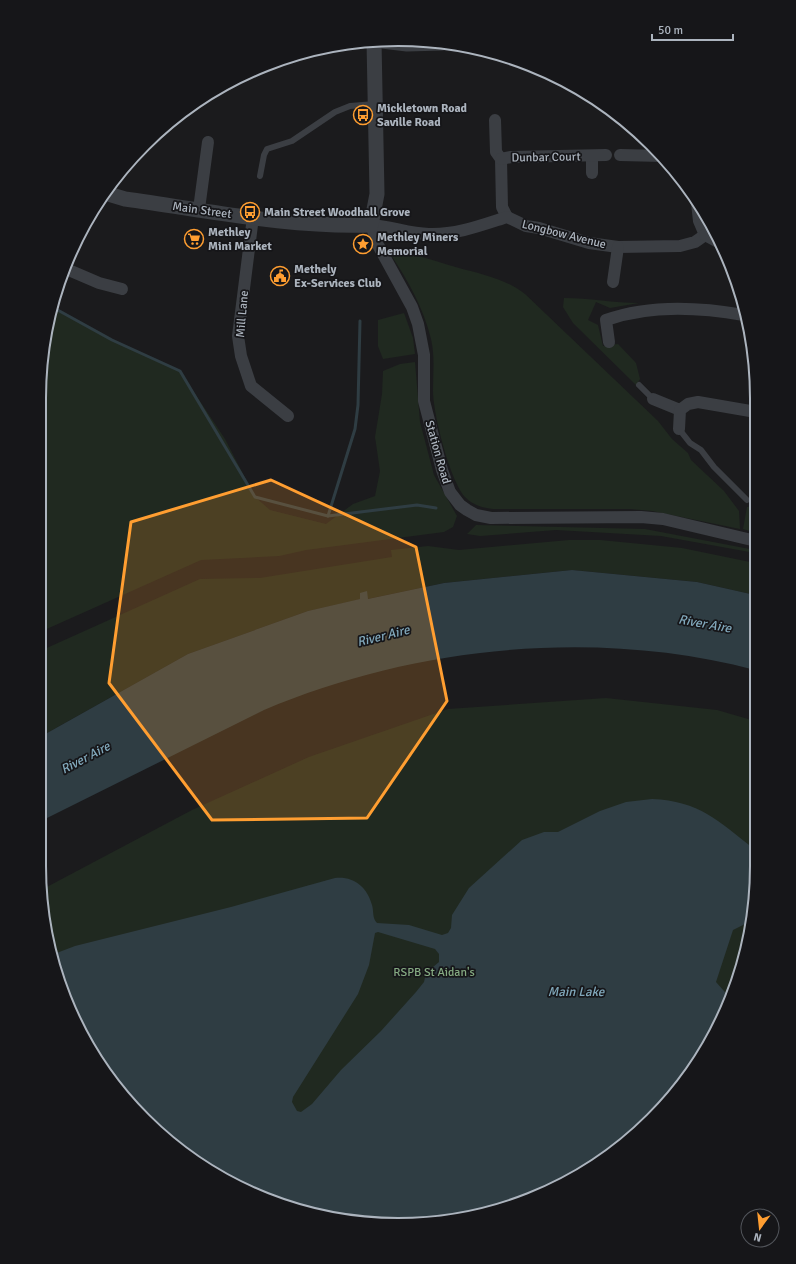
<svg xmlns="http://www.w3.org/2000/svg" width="796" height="1264" font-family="Signika,sans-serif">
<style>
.green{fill:#202920}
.water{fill:#2f3d43;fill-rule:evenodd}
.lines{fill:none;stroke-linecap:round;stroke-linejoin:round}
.stream{stroke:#2f3d43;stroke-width:3}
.service{stroke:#3b3e43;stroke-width:6}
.minor{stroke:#3b3e43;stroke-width:12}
.tertiary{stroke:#3b3e43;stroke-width:15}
.marked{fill:#ff9e31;fill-opacity:0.2;stroke:#ff9e31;stroke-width:3;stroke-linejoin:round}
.labels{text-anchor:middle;stroke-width:3.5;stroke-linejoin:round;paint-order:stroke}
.poi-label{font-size:12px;font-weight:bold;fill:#acb4be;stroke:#161619;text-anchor:start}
.street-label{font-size:12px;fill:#acb4be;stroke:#161619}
.park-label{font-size:12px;fill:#85aa82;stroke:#161619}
.water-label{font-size:13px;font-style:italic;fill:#81a8bb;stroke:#161619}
.rim{fill:none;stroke:#acb4be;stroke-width:2}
</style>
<rect width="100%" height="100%" fill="#1b1b1d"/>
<!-- green -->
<g class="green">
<path d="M387 249C412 253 435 261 459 268 481 274 506 279 525 294L658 421 672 439 688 453 691 460 724 491 739 511 740 529 652 511 630 509H493C483 508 473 505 466 498 450 482 433 413 433 391 433 374 435 356 431 339 423 306 406 277 387 249Z"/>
<path d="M564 298C589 298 614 303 639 303L610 308 596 302 588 320 598 325 603 346 618 344 636 363 640 379 636 385 573 323 563 307Z"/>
<path d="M54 308 112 340 180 371 225 439 255 497 270 510 326 524 353 504 375 496 380 471 375 437 382 394 383 371 400 364 415 362 420 422 434 475 457 516 453 527 444 532 306 550 279 556 201 560 40 632 42 351Z"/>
<path d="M404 313 413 338 415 354 383 359 378 346V320Z"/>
<path d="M756 498V533L743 529 747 507 753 506V501Z"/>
<path d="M476 525 645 529 755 550V553L661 536 556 530 480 536 467 534Z"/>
<path d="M569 540H600L682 548 755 563V595L697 582 572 570 444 583 367 599V591L361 599 308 611 188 654 40 737V651L200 579 260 578 392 557 391 550 428 546 459 550Z"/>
<path d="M606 698 717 710 755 721 754 913 730 1003 683 1084 616 1151 513 1206 398 1225 283 1206 180 1151 113 1084 58 981 43 889 192 810 309 757 448 709Z"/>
</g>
<!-- water -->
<g class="water">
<path d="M572 570 697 582 755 595V670C597 628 414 646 264 710L39 822 40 737 188 654 308 611 360 599V593L367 591 368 599 444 583Z"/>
<path d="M652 799C699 801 719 821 754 849V913L750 926 745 924 733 930 716 982 731 999 730 1003 683 1084 616 1151 513 1206 398 1225 283 1206 180 1151 113 1084 58 981 54 954 75 946 231 907 335 878C354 876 367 887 372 905 374 912 372 918 377 923L409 925 442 935 448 933 451 928 452 915 469 888 522 840 544 832H558L600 811 626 802ZM378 932 435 949 439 954V962L426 973 424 982 416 992 381 1031 341 1070 312 1104 301 1112 297 1111 292 1102 293 1097 358 994 369 965 375 933Z"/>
</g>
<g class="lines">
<!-- stream -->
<g class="stream">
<path d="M54 308 112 340 180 371 255 497 328 516 417 505 436 508"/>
<path d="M328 516 355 429 358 405 360 321"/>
</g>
<!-- service -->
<g class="service">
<path d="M260 176 264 155 267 149 292 141 335 112 350 106 375 104"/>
<path d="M639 385 653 399"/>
<path d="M679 429 690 443 701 450 714 467 747 500"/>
</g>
<!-- minor -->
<g class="minor">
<path d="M495 120 496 152 501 159 502 207 507 217"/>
<path d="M620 155 663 156"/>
<path d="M592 156V173"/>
<path d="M501 159 511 157 606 155"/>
<path d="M697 203 699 221 705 235"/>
<path d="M199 209 208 142"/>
<path d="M253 217 238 336 241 356 251 386 288 416"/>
<path d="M705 235 695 242 680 246 618 247 589 243 539 228 526 226 507 217C482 225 456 235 429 234 409 234 391 226 371 225L378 245 412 307 418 324 424 355V401L442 470 450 492 460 505 467 510 476 515 491 518 641 517 663 519 756 541"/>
<path d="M705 235 720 243"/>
<path d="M64 268 99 283 122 289"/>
<path d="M613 282 618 247"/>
<path d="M609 342 606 320C650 304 699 307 744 315"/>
<path d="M653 399 680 410"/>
<path d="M679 429 680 410 688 404 698 402 756 412"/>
</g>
<!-- tertiary -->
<g class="tertiary">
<path d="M382 41 407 44 442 43"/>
<path d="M105 193 125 199C206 210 289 228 371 225L377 194 374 41"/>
</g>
</g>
<!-- marked area -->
<path class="marked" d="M271 480 416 547 447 701 367 818 212 820 109 683 131 522Z"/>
<!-- icons -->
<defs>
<symbol id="bus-ring" viewBox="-11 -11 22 22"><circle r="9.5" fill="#161619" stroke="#ff9e31" stroke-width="1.5"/><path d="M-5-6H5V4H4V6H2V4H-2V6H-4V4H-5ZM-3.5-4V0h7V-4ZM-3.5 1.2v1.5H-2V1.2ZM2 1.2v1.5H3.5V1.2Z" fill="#ff9e31"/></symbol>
<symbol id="supermarket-ring" viewBox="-11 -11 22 22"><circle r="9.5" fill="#161619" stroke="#ff9e31" stroke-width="1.5"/><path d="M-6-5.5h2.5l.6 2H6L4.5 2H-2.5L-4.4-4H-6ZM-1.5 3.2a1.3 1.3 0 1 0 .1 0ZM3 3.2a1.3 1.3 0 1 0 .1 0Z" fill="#ff9e31"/></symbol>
<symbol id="sight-ring" viewBox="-11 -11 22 22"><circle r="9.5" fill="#161619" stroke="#ff9e31" stroke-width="1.5"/><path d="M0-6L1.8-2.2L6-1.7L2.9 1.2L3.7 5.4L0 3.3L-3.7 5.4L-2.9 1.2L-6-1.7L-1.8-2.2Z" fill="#ff9e31"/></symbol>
<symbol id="civic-ring" viewBox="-11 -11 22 22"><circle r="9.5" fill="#161619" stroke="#ff9e31" stroke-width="1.5"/><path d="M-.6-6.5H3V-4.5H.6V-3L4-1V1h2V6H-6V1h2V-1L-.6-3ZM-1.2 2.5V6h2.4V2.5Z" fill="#ff9e31"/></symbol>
</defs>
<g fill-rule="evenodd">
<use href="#bus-ring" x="352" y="104" width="22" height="22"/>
<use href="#bus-ring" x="239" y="201" width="22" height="22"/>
<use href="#supermarket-ring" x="183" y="228" width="22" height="22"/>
<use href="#sight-ring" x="352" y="233" width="22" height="22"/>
<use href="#civic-ring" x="269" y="265" width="22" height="22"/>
</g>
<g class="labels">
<!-- poi labels -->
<g class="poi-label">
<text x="377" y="112">Mickletown Road<tspan x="377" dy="14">Saville Road</tspan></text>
<text x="264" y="216">Main Street Woodhall Grove</text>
<text x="208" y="236">Methley<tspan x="208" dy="14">Mini Market</tspan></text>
<text x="377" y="241">Methley Miners<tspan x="377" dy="14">Memorial</tspan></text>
<text x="294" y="273">Methely<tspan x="294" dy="14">Ex-Services Club</tspan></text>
</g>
<!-- street labels -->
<g class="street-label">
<text transform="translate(546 157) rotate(-1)" y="4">Dunbar Court</text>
<text transform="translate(202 210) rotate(8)" y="4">Main Street</text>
<text transform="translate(564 234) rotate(14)" y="4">Longbow Avenue</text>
<text transform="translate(242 314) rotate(-85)" y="4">Mill Lane</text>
<text transform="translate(438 452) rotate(74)" y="4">Station Road</text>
</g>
<!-- park labels -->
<g class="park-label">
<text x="434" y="976">RSPB St Aidan's</text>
</g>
<!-- water labels -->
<g class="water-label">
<text transform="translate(705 623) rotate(10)" y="5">River Aire</text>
<text transform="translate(383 635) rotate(-14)" y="5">River Aire</text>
<text transform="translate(85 757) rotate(-28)" y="5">River Aire</text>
<text x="576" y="996">Main Lake</text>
</g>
</g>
<!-- crop -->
<path d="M0 0H796V1264H0ZM398 46H398A352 352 0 0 1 750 398V866A352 352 0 0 1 398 1218H398A352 352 0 0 1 46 866V398A352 352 0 0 1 398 46Z" fill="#161619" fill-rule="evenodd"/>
<path class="rim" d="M398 46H398A352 352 0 0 1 750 398V866A352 352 0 0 1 398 1218H398A352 352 0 0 1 46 866V398A352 352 0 0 1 398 46Z"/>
<!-- north arrow -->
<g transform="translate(760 1228) rotate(195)"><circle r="19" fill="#161619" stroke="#52555b"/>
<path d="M0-3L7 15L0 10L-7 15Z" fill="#ff9e31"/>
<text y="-6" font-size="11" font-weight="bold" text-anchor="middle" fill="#acb4be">N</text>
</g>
<!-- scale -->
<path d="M652 34v6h81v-6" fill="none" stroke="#acb4be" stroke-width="2"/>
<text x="658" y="34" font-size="12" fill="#acb4be" stroke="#161619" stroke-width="3" paint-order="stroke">50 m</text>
</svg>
